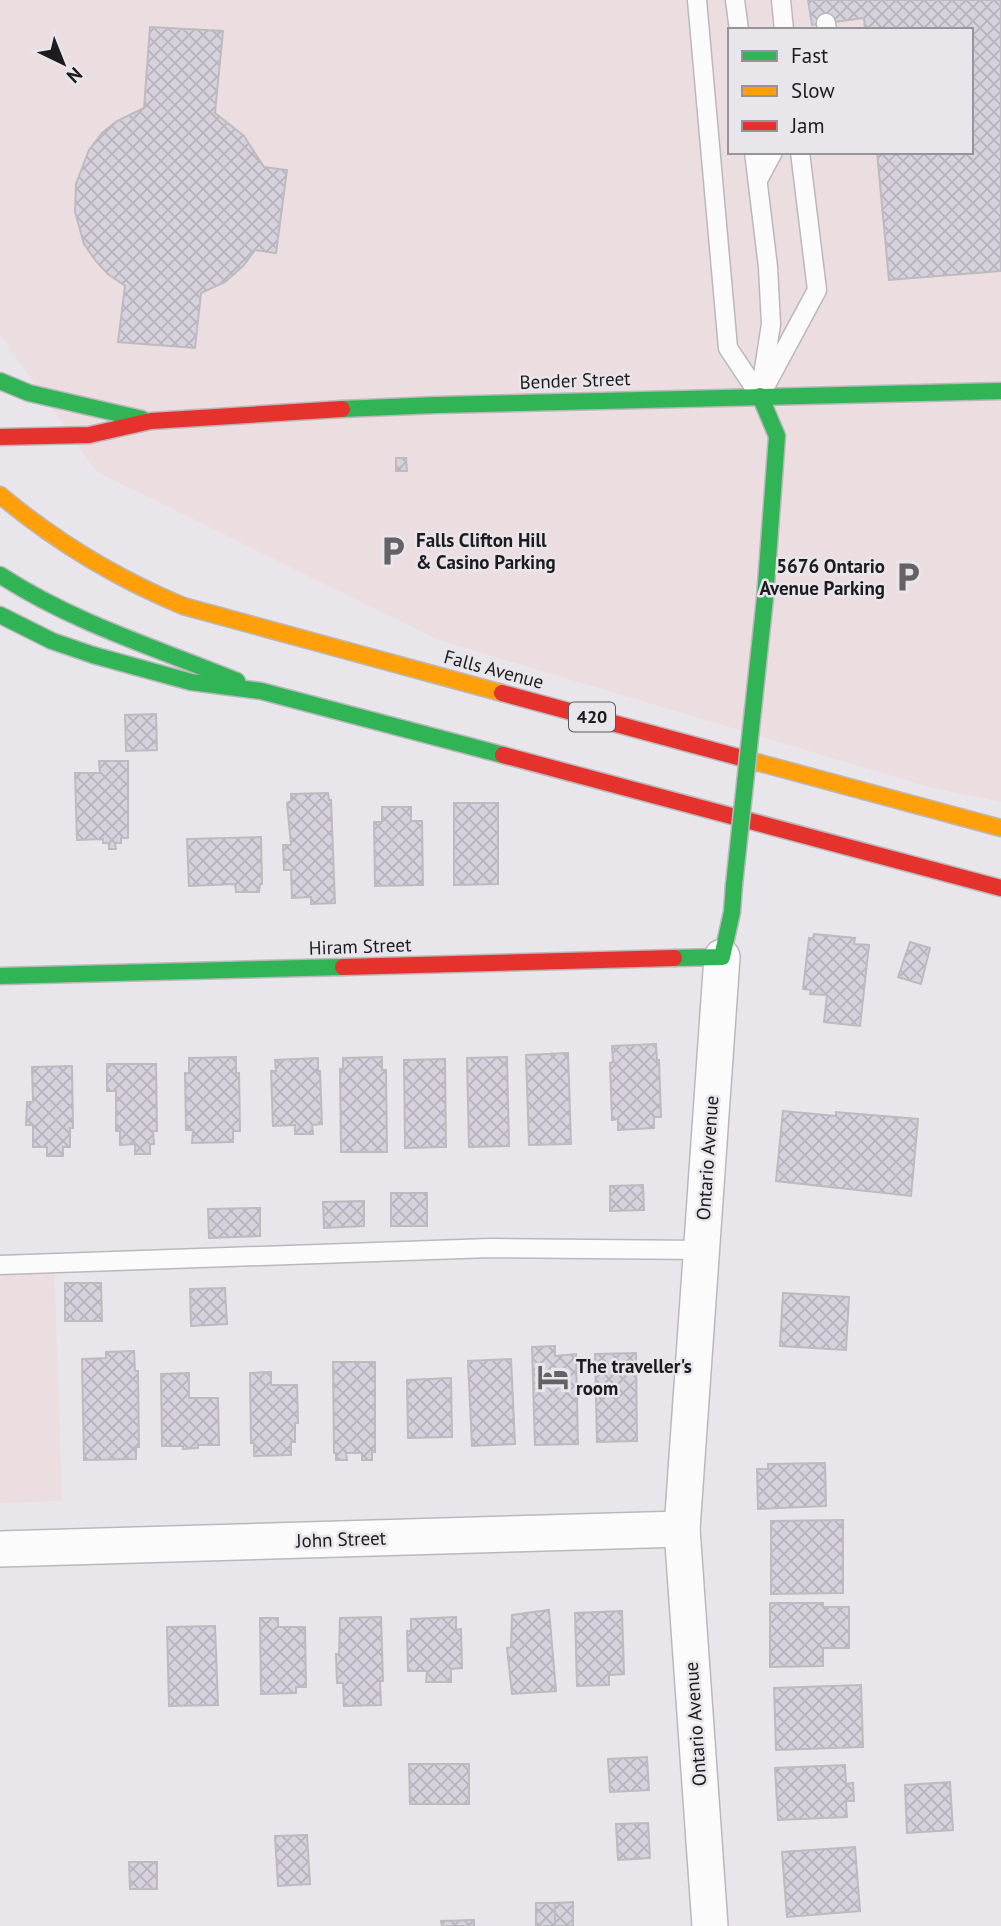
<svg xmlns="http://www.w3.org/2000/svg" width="1001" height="1926" font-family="'PT Sans',sans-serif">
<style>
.commercial{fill:#ecdde0;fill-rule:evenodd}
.building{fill:url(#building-cross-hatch);stroke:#bcbbbd;stroke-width:2}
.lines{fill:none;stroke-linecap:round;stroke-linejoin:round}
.lane-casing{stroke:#bab8bc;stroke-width:21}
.street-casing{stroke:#bab8bc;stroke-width:38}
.fast-casing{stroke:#bab8bc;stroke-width:19}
.slow-casing{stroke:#bab8bc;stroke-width:19}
.jam-casing{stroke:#bab8bc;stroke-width:19}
.lane{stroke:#fcfbfc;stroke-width:18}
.street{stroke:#fcfbfc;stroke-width:35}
.fast{stroke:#30b455;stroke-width:16}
.slow{stroke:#ff9f0a;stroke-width:16}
.jam{stroke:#e5322d;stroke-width:16}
.fast-bridge-casing{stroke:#bab8bc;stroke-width:19;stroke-linecap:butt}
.fast-bridge{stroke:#30b455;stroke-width:16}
.labels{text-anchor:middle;stroke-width:5;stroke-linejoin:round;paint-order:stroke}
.shield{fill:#e8e5eb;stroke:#5a585c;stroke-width:2}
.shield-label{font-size:18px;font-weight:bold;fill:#1d1b1e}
.street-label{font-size:19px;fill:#1d1b1e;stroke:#e8e5eb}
.poi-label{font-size:19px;font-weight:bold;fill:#1d1b1e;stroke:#e8e5eb;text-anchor:start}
</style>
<defs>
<pattern id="building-cross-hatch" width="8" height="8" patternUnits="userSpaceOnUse" patternTransform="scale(1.75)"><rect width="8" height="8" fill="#d6d1dc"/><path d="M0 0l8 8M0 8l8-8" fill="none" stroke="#b7b3bc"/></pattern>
</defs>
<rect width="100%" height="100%" fill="#e8e6ea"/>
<!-- commercial -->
<g class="commercial">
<path d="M0 0H1001V802L936 789 438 640 96 471 0 335ZM730 30H971V152H730Z"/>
<path d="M54 1256 62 1501 0 1503V1257Z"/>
</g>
<!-- building -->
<g class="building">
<path d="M808 0H1001V271L889 280 877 152H971V30H865L864 18 812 25Z"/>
<path d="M150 27 223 31 215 113 244 136 264 167 287 170 276 253 255 250 243 266 225 282 201 293 195 348 118 342 125 286 108 274 96 261 84 244 75 212 76 184 89 150 102 133 117 121 144 108Z"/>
<path d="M396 458H406L407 471H396Z"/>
<path d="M156 714 157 750 126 751 125 715Z"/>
<path d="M99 761H128V838H121V843H115L116 849H109V843H103V839L77 840 75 773H100Z"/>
<path d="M328 793 329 800H331L335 903 311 904V897L292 898 291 870H284L283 845H291L287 803 291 801V794Z"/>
<path d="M454 803H498V884L454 885Z"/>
<path d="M382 807H411V821H422L423 885 375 886 374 822H382Z"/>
<path d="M261 837 262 884H260L259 892H236L235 884 189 886 187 839Z"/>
<path d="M814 934 855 938 854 944 869 945 860 1026 824 1022 827 995 810 994 811 990 803 989 809 938H813Z"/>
<path d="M910 942 930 948 921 984 898 977Z"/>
<path d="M656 1044 657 1060H659L661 1117H654V1128L618 1130V1119L612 1120 610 1063 613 1062 612 1046Z"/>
<path d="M568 1053 571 1144 529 1145 526 1055Z"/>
<path d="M236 1057V1073H239L240 1131H233V1142L192 1143 193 1130H186L185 1073H189V1058Z"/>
<path d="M382 1057V1070H386L387 1152H341L340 1069 343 1070V1058Z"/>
<path d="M507 1057 509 1146 469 1147 467 1058Z"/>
<path d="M318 1058V1071H320L322 1124 312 1125 313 1134H295V1125L273 1126 271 1071H276L275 1060Z"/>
<path d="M445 1059 446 1147 405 1148 404 1060Z"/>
<path d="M107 1064H156L157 1131H153L154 1144H150V1154H135V1144L120 1145V1131H116V1091H107Z"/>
<path d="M72 1066 73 1128H70V1147H63V1156H47V1147H33V1125H26L27 1102H33L32 1067Z"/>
<path d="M783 1111 836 1116V1112L918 1119 911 1196 776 1181Z"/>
<path d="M643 1185 644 1210 610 1211V1186Z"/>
<rect x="391" y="1193" width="36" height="33"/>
<path d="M364 1201V1226L324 1228 323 1202Z"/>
<path d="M260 1208V1236L209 1238 208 1209Z"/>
<path d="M65 1283H101L102 1321H65Z"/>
<path d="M225 1288 227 1324 191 1326 190 1289Z"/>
<path d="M783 1293 849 1297 846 1350 780 1346Z"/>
<path d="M555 1346V1356L576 1354 578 1444 535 1445 532 1347Z"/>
<path d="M134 1351 135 1371H138L139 1447H136V1459L84 1460 82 1359 106 1358V1352Z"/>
<path d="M636 1353 637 1441 597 1442 595 1354Z"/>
<path d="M511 1359 515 1444 472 1446 468 1361Z"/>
<path d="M333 1362H375V1452H372V1460H362V1453H346L347 1460H336V1453H334Z"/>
<path d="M271 1372V1385H297L298 1423H295V1442H291V1455L254 1456V1443H251L250 1373Z"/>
<path d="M189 1373V1398H218L219 1445H198V1448L183 1449V1446H162L161 1374Z"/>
<path d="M451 1378 452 1437 408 1438 407 1380Z"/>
<path d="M825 1463 826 1506 758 1509 757 1469H768V1464Z"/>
<path d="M843 1520V1593L771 1594V1521Z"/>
<path d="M770 1603H823V1607H849V1648H823V1666L770 1667Z"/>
<path d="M549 1610 556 1691 512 1694 507 1648 511 1647 512 1615Z"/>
<path d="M622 1611 624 1674 609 1675V1685L577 1686 575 1613Z"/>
<path d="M381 1617 383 1681H380L381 1705 344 1706 343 1683H337L336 1654H339L340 1618Z"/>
<path d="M456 1617V1630L461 1629 462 1668 451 1669V1682H426L427 1671H408L407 1631H411V1619Z"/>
<path d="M260 1618H278V1627H305L306 1687H296V1693L261 1694Z"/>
<path d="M215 1626 218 1705 169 1706 167 1627Z"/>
<path d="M861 1685 863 1747 776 1750 774 1688Z"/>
<path d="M647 1757 649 1790 610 1792 608 1759Z"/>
<path d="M409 1764H469V1804H410Z"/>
<path d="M845 1765 846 1784 853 1783 854 1801H846L847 1817 778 1820 775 1768Z"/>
<path d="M950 1782 953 1830 907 1833 905 1785Z"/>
<path d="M648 1823 650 1858 618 1860 616 1824Z"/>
<path d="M307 1835 310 1884 278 1886 275 1836Z"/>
<path d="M855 1847 860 1911 787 1917 782 1852Z"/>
<path d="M129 1862H157V1889H130Z"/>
<path d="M573 1902V1926H555V1903Z"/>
<rect x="536" y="1903" width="19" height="23"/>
<path d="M474 1920V1926H442L441 1921Z"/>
</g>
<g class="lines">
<defs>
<g id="lane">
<path d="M697 0 728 348 760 396"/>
<path d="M735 0 739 30"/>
<path d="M781 0 784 30"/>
<path d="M826 23 827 30"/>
<path d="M754 152 768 267 771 324 762 382"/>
<path d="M758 180 773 152"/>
<path d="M760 396 817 290 800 152"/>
<path d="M0 1265 490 1248 701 1250"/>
</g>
<g id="street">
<path d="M0 1549 682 1529"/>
<path d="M710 1926 682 1529 722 957"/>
</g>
<g id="fast">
<path d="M0 381 29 393 142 419"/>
<path d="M342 409 437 405 1001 391"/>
<path d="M0 575C74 623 156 648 237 681"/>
<path d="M0 615 52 641 93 655 191 682 261 691 503 755"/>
<path d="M753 710 765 598 777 436 760 396"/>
<path d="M674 958 722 957 732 912 734 885"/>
<path d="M0 976 343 967"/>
</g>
<g id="slow">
<path d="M0 495C56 542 116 578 183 606L502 693"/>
<path d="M749 760 1001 828"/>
</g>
<g id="jam">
<path d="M0 437 89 435 151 421 342 409"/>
<path d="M502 693 749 760"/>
<path d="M503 755 1001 888"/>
<path d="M343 967 674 958"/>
</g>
</defs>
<!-- lane casing -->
<use href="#lane" class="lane-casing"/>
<!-- street casing -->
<use href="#street" class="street-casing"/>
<!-- fast casing -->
<use href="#fast" class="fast-casing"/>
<!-- slow casing -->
<use href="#slow" class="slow-casing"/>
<!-- jam casing -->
<use href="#jam" class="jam-casing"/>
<!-- lane -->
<use href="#lane" class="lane"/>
<!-- street -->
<use href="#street" class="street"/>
<!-- fast -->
<use href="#fast" class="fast"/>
<!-- slow -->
<use href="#slow" class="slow"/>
<!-- jam -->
<use href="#jam" class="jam"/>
<defs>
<path id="fast-bridge" d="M734 885 753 710"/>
</defs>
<!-- fast-bridge casing -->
<use href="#fast-bridge" class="fast-bridge-casing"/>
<!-- fast-bridge -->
<use href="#fast-bridge" class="fast-bridge"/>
</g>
<!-- icons -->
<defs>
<symbol id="parking-bare" viewBox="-9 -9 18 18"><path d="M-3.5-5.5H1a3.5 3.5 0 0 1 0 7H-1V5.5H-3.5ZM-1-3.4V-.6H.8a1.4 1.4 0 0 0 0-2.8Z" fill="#646265" stroke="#e8e5eb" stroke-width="2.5" paint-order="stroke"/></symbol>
<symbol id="hotel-bare" viewBox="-9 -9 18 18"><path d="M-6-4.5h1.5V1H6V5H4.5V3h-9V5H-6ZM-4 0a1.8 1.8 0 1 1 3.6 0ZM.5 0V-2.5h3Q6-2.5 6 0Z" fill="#646265" stroke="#e8e5eb" stroke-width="2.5" paint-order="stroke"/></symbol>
</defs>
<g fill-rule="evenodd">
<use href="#parking-bare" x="371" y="529" width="44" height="44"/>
<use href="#parking-bare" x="886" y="555" width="44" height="44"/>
<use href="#hotel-bare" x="531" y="1355" width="44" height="44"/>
</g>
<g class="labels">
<!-- shield labels -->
<rect class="shield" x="569" y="702.5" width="46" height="29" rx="5"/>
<g class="shield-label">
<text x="592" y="723">420</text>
</g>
<!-- street labels -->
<g class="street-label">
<text transform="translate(575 380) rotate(-2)" y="7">Bender Street</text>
<text transform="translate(494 669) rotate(15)" y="7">Falls Avenue</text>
<text transform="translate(360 946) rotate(-2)" y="7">Hiram Street</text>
<text transform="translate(707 1158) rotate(-86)" y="7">Ontario Avenue</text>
<text transform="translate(341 1539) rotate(-2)" y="7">John Street</text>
<text transform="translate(695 1724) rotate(-94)" y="7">Ontario Avenue</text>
</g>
<!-- poi labels -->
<g class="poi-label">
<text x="416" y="547">Falls Clifton Hill<tspan x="416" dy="22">&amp; Casino Parking</tspan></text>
<text x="885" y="573" text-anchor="end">5676 Ontario<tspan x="885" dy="22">Avenue Parking</tspan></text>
<text x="576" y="1373">The traveller's<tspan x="576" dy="22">room</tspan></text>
</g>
</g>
<!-- legend -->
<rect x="728" y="28" width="245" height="126" fill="#e8e5eb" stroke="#979499" stroke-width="2"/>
<rect x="742" y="51" width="35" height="10" fill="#30b455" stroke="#979499" stroke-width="2"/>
<text x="791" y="63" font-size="21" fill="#1d1b1e">Fast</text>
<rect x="742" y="86" width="35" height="10" fill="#ff9f0a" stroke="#979499" stroke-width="2"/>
<text x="791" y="98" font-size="21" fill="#1d1b1e">Slow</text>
<rect x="742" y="121" width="35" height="10" fill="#e5322d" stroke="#979499" stroke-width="2"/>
<text x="791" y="133" font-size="21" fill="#1d1b1e">Jam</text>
<!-- north arrow -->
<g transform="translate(63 63) rotate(137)" stroke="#e8e5eb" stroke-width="5" paint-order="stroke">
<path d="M0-5L12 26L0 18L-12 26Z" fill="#1d1b1e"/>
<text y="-10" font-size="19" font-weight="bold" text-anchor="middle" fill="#1d1b1e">N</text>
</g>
</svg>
